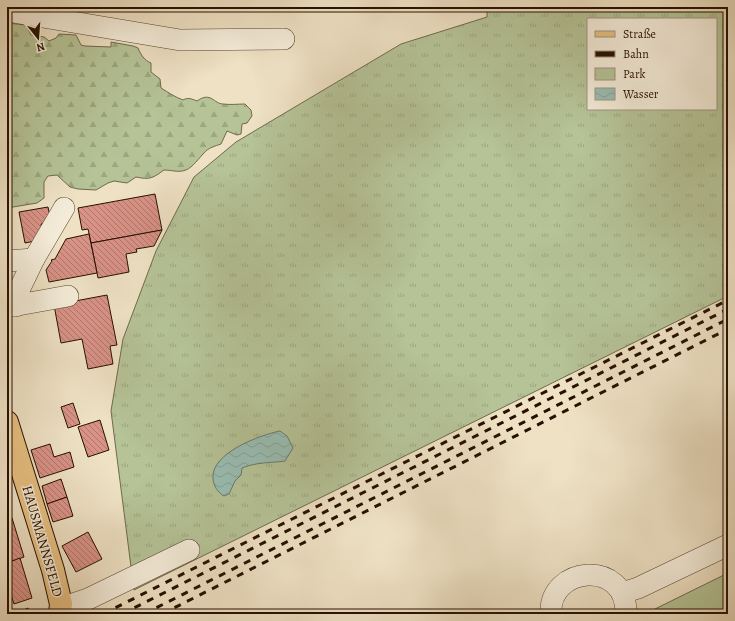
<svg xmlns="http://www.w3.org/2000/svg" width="735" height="621" font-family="Alegreya,serif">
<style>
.grass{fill:#b5c397;stroke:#6e6a4c}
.forest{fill:url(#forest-firs);stroke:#6e6a4c}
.park{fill:url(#park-tufts);stroke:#6e6a4c;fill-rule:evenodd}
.water{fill:url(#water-waves);stroke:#6b786c}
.building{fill:url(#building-back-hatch);stroke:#271000}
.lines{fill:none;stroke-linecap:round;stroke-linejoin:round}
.minor-casing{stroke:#594431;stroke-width:22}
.major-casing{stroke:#271000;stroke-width:24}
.minor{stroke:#f4ecd9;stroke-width:21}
.major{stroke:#e7c082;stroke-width:22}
.rail{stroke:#271000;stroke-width:3;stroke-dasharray:7 7;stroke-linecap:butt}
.labels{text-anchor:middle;stroke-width:3;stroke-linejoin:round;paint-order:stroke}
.street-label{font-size:14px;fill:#271000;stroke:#f4ecd9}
</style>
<defs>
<pattern id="forest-firs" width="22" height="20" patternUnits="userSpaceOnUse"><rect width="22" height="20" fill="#b5c397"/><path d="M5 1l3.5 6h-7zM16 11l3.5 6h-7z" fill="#9ca680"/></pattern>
<pattern id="park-tufts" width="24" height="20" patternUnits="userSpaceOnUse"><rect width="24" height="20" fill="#b5c397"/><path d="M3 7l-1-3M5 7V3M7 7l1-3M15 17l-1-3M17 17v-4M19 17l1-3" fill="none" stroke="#9ca680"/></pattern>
<pattern id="water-waves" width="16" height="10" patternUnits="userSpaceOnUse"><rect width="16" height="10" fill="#99beb4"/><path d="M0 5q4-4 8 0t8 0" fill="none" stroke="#84a299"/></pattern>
<pattern id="building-back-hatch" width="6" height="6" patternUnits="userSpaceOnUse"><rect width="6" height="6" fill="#d89286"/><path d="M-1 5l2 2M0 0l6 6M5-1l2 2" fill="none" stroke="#af766b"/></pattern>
</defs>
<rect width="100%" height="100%" fill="#eee1c4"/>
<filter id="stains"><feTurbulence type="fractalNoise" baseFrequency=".005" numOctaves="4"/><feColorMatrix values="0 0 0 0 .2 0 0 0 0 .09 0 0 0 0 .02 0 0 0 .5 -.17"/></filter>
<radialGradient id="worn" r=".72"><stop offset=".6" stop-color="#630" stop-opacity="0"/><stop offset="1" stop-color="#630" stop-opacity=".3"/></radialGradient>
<!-- grass -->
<path class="grass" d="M728 573V614H646L657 608Z"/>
<!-- forest -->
<path class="forest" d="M7 23 26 25 31 35 44 37 49 41 56 38 59 34 76 35 81 45 85 46 111 47V42L133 46 138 48C141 55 144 60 151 63V72L160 79 161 88C169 93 175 97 183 100 188 97 192 99 197 101 211 91 214 104 223 104 231 105 238 104 245 104L251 110 252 116 247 123 242 124 241 134 237 135 227 131 221 144C215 146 208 148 204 153 199 158 193 167 186 170 178 173 172 170 164 170 153 178 150 180 136 177L127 183 114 181 108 183 96 190 78 189 70 187 57 175 48 176 44 182V198L37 203 7 208Z"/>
<!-- park -->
<path class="park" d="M487 7H728V296L134 590 111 411 123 339 156 251 194 177 236 142 401 44 487 17ZM588 19H716V109H588Z"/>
<!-- water -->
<path class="water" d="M280 431 287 436 293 448 285 461C271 463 256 462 242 468L241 475 235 481 229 494 224 496C218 493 213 485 213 478 211 453 260 435 280 431Z"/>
<!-- building -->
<g class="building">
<path d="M155 194 162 230 91 243 88 229 82 230 78 208Z"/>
<path d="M48 207 50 216 48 219 45 220V224H41L42 230 35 241 25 243 19 212Z"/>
<path d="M162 230 154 246 136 249 137 252 126 254 129 272 98 278 91 243Z"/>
<path d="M89 234 97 273 49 282 46 270 52 261 51 260 55 259 66 239Z"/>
<path d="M107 295 117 345 110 346 113 364 88 369 82 339 61 343 54 305Z"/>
<path d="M73 403 80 424 68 428 61 407Z"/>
<path d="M100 420 109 450 88 457 78 427Z"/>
<path d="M50 444 54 457 70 452 74 467 40 478 31 450Z"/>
<path d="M61 479 67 497 47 504 42 486Z"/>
<path d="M67 497 73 516 53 522 47 504Z"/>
<path d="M12 518 24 557 7 563V520Z"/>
<path d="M88 532 102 559 76 572 62 546Z"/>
<path d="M20 558 32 598 14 604 7 582V563Z"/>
<path d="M28 608 30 613 15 614Z"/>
</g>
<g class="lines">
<defs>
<g id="minor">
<path d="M7 11 180 40 284 39"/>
<path d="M7 261 34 259"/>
<path d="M16 306 20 288 34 259 64 208"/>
<path d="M7 307 68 296"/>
<path d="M622 593 638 588 728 545"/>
<path d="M61 608 88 599 189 550"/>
<path d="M551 614C548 566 627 558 626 614"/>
</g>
<path id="major" d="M7 422 53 570 61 604 60 614"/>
</defs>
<!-- minor casing -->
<use href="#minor" class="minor-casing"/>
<!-- major casing -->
<use href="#major" class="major-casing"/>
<!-- minor -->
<use href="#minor" class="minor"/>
<!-- major -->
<use href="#major" class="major"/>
<!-- rail -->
<g class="rail">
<path d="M103 614 728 300"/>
<path d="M122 614 728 309"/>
<path d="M144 614 728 319"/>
<path d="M162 614 728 329"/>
</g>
</g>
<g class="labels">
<!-- street labels -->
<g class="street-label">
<text transform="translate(43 541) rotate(74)" y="5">HAUSMANNSFELD</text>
</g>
</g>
<!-- margin -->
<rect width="735" height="621" fill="none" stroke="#eee1c4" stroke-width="24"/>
<rect x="8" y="8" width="719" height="605" fill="none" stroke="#271000" stroke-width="2"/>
<rect x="12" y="12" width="711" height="597" fill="none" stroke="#271000"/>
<!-- legend -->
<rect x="587" y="18" width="130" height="92" fill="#f4ecd9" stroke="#a29482"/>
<rect x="595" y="31" width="20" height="6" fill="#e7c082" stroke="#a29482"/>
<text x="623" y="38" font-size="12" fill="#271000">Straße</text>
<rect x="595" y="51" width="20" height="6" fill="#271000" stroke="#a29482"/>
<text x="623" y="58" font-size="12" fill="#271000">Bahn</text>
<rect x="595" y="68" width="20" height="12" fill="url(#park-tufts)" stroke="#a29482"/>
<text x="623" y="78" font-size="12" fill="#271000">Park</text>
<rect x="595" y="88" width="20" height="12" fill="url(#water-waves)" stroke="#a29482"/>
<text x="623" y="98" font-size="12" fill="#271000">Wasser</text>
<!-- north arrow -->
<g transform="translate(38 38) rotate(163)" stroke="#f4ecd9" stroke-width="3" paint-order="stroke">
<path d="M0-3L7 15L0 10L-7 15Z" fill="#271000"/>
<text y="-6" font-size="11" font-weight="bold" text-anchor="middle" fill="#271000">N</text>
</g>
<rect width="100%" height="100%" filter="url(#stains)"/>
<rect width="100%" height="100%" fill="url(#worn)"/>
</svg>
